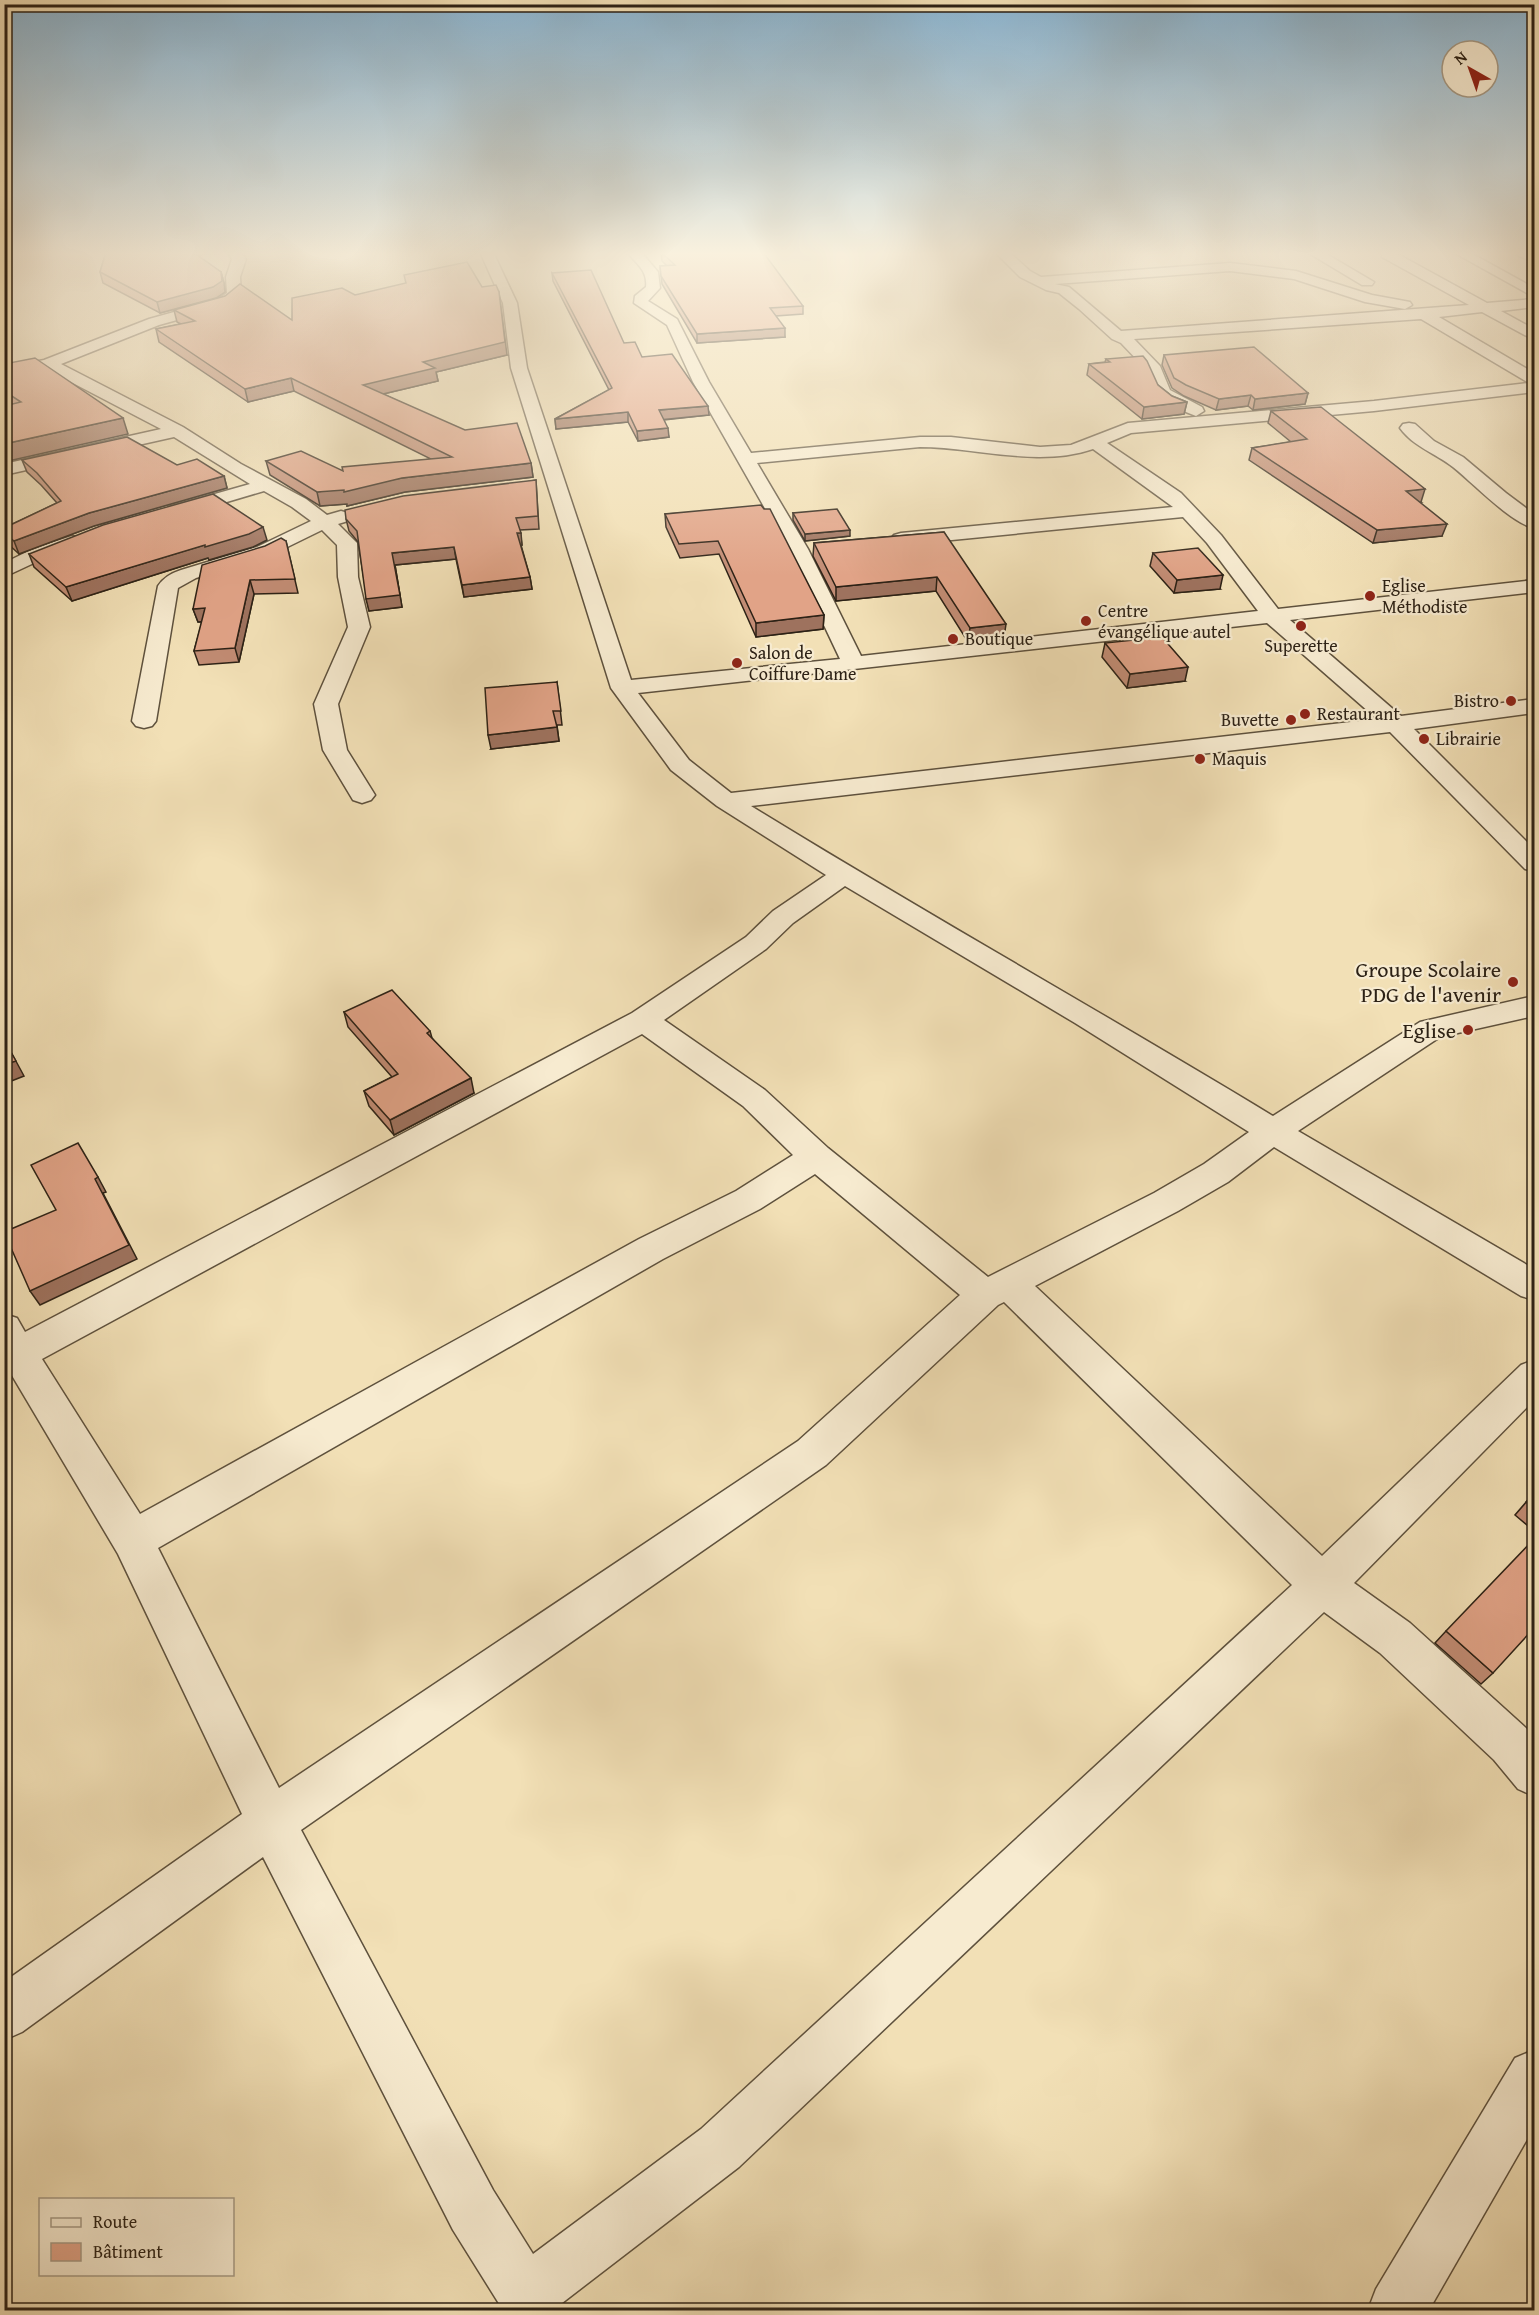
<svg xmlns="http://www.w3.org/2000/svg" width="1539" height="2315" font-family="'Gentium Book Plus',serif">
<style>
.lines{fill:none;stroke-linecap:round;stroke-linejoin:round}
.minor-casing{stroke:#5e513d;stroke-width:3}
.minor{fill:#f7ebd0;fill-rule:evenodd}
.wall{fill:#c28c74;stroke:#2c2115;stroke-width:1.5}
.shaded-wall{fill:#9e725e;stroke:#2c2115;stroke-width:1.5}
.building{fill:#e1a387;stroke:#2c2115;stroke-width:1.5}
.poi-dot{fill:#8f2418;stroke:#f7ebd0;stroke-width:2}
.labels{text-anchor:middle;stroke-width:4.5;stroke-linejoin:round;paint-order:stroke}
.far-poi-label{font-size:18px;fill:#2c2115;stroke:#f7ebd0;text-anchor:start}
.poi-label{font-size:22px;fill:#2c2115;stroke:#f7ebd0;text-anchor:end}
</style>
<rect width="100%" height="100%" fill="#f2e0b6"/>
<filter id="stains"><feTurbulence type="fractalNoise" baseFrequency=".00333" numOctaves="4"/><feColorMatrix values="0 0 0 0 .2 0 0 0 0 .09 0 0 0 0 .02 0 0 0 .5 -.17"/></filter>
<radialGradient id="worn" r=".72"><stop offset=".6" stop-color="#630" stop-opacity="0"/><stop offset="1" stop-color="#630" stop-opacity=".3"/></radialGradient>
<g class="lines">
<defs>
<g id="minor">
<path d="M228 252H241L246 259 240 277 241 294 227 306 159 325 61 364 183 427 241 464 306 499 327 515 341 511 348 513 351 517 348 521 338 524 357 543 358 577 370 627 338 704 347 750 375 795 371 800 362 803 353 800 323 750 314 704 348 627 338 577 337 545 322 530 271 555 196 578 178 588 156 721 152 726 144 728 136 726 132 721 158 586C164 577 172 573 181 570L257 547 311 521 292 507 264 491 183 515H169L167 511 169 507 250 484 174 437 4 475V464L161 429 46 369 4 378V368L44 360 149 319 217 300 227 293 226 277 232 259Z"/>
<path d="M480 252H493L517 303 527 368 631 680 840 659 788 549 693 382 667 325 634 303 635 296 646 287C648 270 636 264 627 252H641L658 272 660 288 648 301 677 319 709 382 751 453 920 437H951L1040 447 1071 445 1128 423 1374 401 1529 383 1421 319 1134 339 1160 366 1170 390 1202 407 1204 411 1196 416 1171 406 1157 395 1142 365 1121 343 1112 339 1079 309 1059 293 1046 290 1020 277 995 252H1009L1030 271 1041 277 1230 263 1296 271 1372 295 1410 302 1412 305 1405 309 1365 302 1294 279 1230 271 1055 284 1069 287 1121 331 1469 305 1382 257V252H1394L1487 303 1534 299V307L1501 311 1534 329V340L1482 312 1439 317 1534 373V392L1374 411 1131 433 1107 443 1181 493 1221 535 1278 609 1534 580V592L1290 620 1401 716 1534 699V713L1414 729 1534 849V871L1525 869 1390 732 751 806C923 912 1100 1011 1273 1116L1420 1022 1534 996V1016L1440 1037 1298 1131 1534 1269V1300L1521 1296 1274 1147 1228 1182 1178 1211 1035 1286 1322 1556 1521 1365 1534 1360V1400L1354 1583 1410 1623 1526 1728 1534 1738V1796L1518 1789 1494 1760 1380 1653 1324 1612 739 2167 553 2310H503L453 2230 263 1857 22 2032 4 2040V1982L242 1814 118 1554 4 1362V1314L17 1318 25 1332 632 1013 746 937 773 911 826 875 717 806 671 770 611 688 511 368 503 303ZM920 447C976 447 1038 468 1093 449L1173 507 901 533 894 535 891 539 894 543 901 545 1183 517 1207 543 1258 611 861 656 808 549 757 463ZM1267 623 1377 719 731 793 689 760 638 693ZM845 886 1075 1023 1249 1132 1204 1164 1154 1193 988 1277 828 1148 765 1090 664 1020 766 949 793 923ZM642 1034 743 1106 793 1155 736 1191 639 1239 140 1514 42 1359ZM815 1174 960 1295 798 1441 279 1788 158 1548 663 1259 760 1209ZM1004 1302 1292 1585 701 2129 533 2254 493 2190 301 1830 826 1465 998 1305Z"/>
<path d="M1307 252H1323L1374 282 1372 285H1362Z"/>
<path d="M1453 252H1469L1534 288V297Z"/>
<path d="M1516 252 1534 253V262L1517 255Z"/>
<path d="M1409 423 1415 424 1434 441 1463 457 1506 493 1534 514V528C1511 523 1473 483 1453 467 1435 453 1414 447 1400 428L1403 424Z"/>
<path d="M72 536 79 538 82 542 79 546 49 556 4 577V563L35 548Z"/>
<path d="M1534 2050V2127L1429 2310H1368L1376 2289 1515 2058Z"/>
</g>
</defs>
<!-- minor casing -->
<use href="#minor" class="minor-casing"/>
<!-- minor -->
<use href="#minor" class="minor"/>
</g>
<!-- wall -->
<g class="wall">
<path d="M106 252 226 253 196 255 221 272 224 283 225 292 216 298 160 313 103 283 100 272Z"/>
<path d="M661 252 803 306V314L776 316 785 337 697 343 662 284 660 266H667L662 261Z"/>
<path d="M552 273 624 343 642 357 709 415 664 420 669 437 638 441 628 422 556 429 555 419 609 390 553 281Z"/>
<path d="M355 295 507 355 436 372 438 381 383 394 531 463 533 477 405 492 347 506V504L320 506 270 475 266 461 343 471 431 459 294 391 248 402 159 342 156 329 181 324 177 322 174 310 292 320Z"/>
<path d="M1164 355 1308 393 1305 404 1253 410 1248 406 1216 410 1184 396 1172 388 1162 365Z"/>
<path d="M1106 359 1158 385 1172 396 1187 402 1184 414 1142 419 1087 375 1089 364 1105 362Z"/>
<path d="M4 364 128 434 9 405 4 402Z"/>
<path d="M1271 411 1421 502H1420L1442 536 1373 543 1249 460 1252 448 1291 442 1268 423Z"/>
<path d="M22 460 177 465 224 476 227 488 94 526 19 554 6 542 4 539V528L57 503 41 485 27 472Z"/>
<path d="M536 480 539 529 520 530 522 545H521L530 577 532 589 464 597 456 559 395 565 402 607 369 611 358 542 349 531 346 519Z"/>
<path d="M764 509 824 615 823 629 756 637 719 554 680 558 666 527 665 514Z"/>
<path d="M793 513 850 536 805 541 793 520Z"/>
<path d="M944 532 1004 638 968 642 936 591 836 601 813 556 814 543Z"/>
<path d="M267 540 253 547 209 560 208 558 72 601 34 567 29 554Z"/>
<path d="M286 541 298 593 254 594 239 662 199 665 194 651 202 622H198L193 609Z"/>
<path d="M1153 553 1220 589 1174 593 1150 566Z"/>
<path d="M1105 643 1185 681 1127 688 1102 657Z"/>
<path d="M557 682 562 725H557L559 741 491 749Z"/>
<path d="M344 1012 430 1031 432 1038 474 1093 394 1135 369 1106 364 1091 392 1077 348 1027Z"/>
<path d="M1534 1493V1531L1515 1515Z"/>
<path d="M1446 1631 1493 1673 1481 1684 1435 1643Z"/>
</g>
<!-- shaded-wall -->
<g class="shaded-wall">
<path d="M184 252H226L185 256Z"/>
<path d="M221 272 224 283 225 292 216 298 160 313 157 302Z"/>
<path d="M499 292 507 355 436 372 438 381 366 398 363 385 423 362Z"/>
<path d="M785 328V337L697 343V334Z"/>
<path d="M291 378 294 391 248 402 245 389Z"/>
<path d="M1308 393 1305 404 1253 410 1255 399Z"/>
<path d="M1251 395 1248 406 1216 410 1219 399Z"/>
<path d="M1187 402 1184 414 1142 419 1144 407Z"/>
<path d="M708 406 709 415 659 420V410Z"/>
<path d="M628 412V422L556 429 555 419Z"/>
<path d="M123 418 128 434 4 462V444Z"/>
<path d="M668 428 669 437 638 441 637 431Z"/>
<path d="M531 463 533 477 405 492 347 506V504L320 506 317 492 402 478Z"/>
<path d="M224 476 227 488 94 526 19 554 14 541 89 513Z"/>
<path d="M1425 489 1421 502 1402 504 1406 491Z"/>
<path d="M1447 524 1442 536 1373 543 1377 530Z"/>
<path d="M263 527 267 540 253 547 209 560 208 558 72 601 66 587Z"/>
<path d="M850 530V536L805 541V534Z"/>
<path d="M517 533H521L522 545H519Z"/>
<path d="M454 547 456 559 395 565 402 607 369 611 366 599 392 553Z"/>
<path d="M1223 575 1220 589 1174 593 1177 580Z"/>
<path d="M530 577 532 589 464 597 462 585Z"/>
<path d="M937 577 936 591 836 601V587Z"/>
<path d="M250 580 254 594 239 662 235 648Z"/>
<path d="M205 608 210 621 198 622 193 609Z"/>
<path d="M824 615 823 629 756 637V623Z"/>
<path d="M1006 624 1004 638 968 642 970 628Z"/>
<path d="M1188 667 1185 681 1127 688 1130 674Z"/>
<path d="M557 727 559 741 491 749 488 735Z"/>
<path d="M4 1039 24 1076 4 1084Z"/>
<path d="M471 1078 474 1093 394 1135 390 1120Z"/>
<path d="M98 1177 106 1192 103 1193 137 1259 40 1305 30 1291 95 1179Z"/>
</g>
<!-- building -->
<g class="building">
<path d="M106 252H193L221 272 222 281 213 287 157 302 100 272Z"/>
<path d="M661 252H763L803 306 770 308 785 328 697 334 661 276 660 266 675 265Z"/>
<path d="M467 262 482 287 496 285 499 292 505 342 423 362 435 368 363 385 465 430 517 423 531 463 402 478 344 492V490L317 492 266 461 301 451 343 471 342 467 452 457 291 378 245 389 156 329 195 321 174 310 225 296 240 284 292 320V298L342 288 355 295 406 283 404 275Z"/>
<path d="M591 270 624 343 635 342 642 357 672 354 708 406 659 410 668 428 637 431 628 412 555 419 612 388 552 273Z"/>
<path d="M1254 347 1308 393 1255 399 1251 395 1219 399 1186 385 1174 378 1164 355Z"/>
<path d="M1143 356 1147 361 1158 385 1172 396 1187 402 1144 407 1089 364 1110 362 1106 359Z"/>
<path d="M35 358 123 418 4 444V406L21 402 4 391V364Z"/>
<path d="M1321 407 1425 489 1406 491 1447 524 1377 530 1252 448 1307 439 1271 411Z"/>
<path d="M127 437 177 465 197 459 224 476 89 513 14 541 4 533V528L61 501 37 473 22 460Z"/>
<path d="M536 480 538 516 516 518 521 533H517L530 577 462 585 454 547 392 553 400 595 366 599 357 531 346 519 345 510 403 496Z"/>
<path d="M213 494 263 527 249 534 205 547V545L66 587 29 554 103 525Z"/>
<path d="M761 505 764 509H770L824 615 756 623 718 541 679 544 665 514Z"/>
<path d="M837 509 850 530 805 534 793 513Z"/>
<path d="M944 532 1006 624 970 628 937 577 836 587 814 543Z"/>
<path d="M281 538 286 541 295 579 250 580 235 648 194 651 205 608 193 609 202 565 265 546Z"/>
<path d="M1198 548 1223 575 1177 580 1153 553Z"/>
<path d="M1162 637 1188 667 1130 674 1105 643Z"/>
<path d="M557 682 561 711H553L557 727 488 735 485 688Z"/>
<path d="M392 990 430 1031 427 1033 471 1078 390 1120 364 1091 398 1074 344 1012Z"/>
<path d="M4 1040 16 1061 4 1065Z"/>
<path d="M78 1143 98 1177 95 1179 129 1245 30 1291 4 1232 56 1210 31 1165Z"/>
<path d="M1534 1493V1509L1526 1502Z"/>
<path d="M1534 1539V1628L1493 1673 1446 1631Z"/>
</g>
<!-- sky -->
<linearGradient id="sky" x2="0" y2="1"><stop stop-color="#8bb7d5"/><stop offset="0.44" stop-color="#f9f1de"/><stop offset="1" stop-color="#f9f1de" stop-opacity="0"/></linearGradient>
<rect width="1539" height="576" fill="url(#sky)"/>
<!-- markers -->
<g class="poi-dot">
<circle cx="1370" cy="596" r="6"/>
<circle cx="1086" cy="621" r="6"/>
<circle cx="1301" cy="626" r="6"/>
<circle cx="953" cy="639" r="6"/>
<circle cx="737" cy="663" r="6"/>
<circle cx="1511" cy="701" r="6"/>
<circle cx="1305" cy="714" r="6"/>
<circle cx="1291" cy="720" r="6"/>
<circle cx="1424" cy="739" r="6"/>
<circle cx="1200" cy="759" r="6"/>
<circle cx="1513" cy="982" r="6"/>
<circle cx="1468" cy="1030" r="6"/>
</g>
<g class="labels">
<!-- far-poi labels -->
<g class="far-poi-label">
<text x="1382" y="592">Eglise<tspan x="1382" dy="21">Méthodiste</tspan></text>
<text x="1098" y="617">Centre<tspan x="1098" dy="21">évangélique autel</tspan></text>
<text x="965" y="645">Boutique</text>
<text x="1301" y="652" text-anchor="middle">Superette</text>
<text x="749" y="659">Salon de<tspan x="749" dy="21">Coiffure Dame</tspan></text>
<text x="1499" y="707" text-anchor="end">Bistro</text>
<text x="1317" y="720">Restaurant</text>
<text x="1279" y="726" text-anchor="end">Buvette</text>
<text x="1436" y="745">Librairie</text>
<text x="1212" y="765">Maquis</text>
</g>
<!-- poi labels -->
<g class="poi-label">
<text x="1501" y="977">Groupe Scolaire<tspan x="1501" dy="25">PDG de l'avenir</tspan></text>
<text x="1456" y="1038">Eglise</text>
</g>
</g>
<!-- margin -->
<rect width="1539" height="2315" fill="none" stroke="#f2e0b6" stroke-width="24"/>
<rect x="6" y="6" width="1527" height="2303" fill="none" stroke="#2c2115" stroke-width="3"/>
<rect x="12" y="12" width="1515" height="2291" fill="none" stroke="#2c2115" stroke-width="1.5"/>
<!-- legend -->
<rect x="39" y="2198" width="195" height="78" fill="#f7ebd0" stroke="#a69a85" stroke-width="1.5"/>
<rect x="51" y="2218" width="30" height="9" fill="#f7ebd0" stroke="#a69a85" stroke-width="1.5"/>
<text x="93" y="2228" font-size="18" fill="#2c2115">Route</text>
<rect x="51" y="2243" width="30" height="18" fill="#e1a387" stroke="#a69a85" stroke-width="1.5"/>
<text x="93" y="2258" font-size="18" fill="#2c2115">Bâtiment</text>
<!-- north arrow -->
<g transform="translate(1470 69) rotate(320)"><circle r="28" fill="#f7ebd0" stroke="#a69a85" stroke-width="1.5"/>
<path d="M0-4.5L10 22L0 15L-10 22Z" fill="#8f2418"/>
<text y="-9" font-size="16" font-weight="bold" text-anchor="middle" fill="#2c2115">N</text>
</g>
<rect width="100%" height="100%" filter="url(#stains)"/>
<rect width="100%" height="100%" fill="url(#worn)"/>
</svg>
